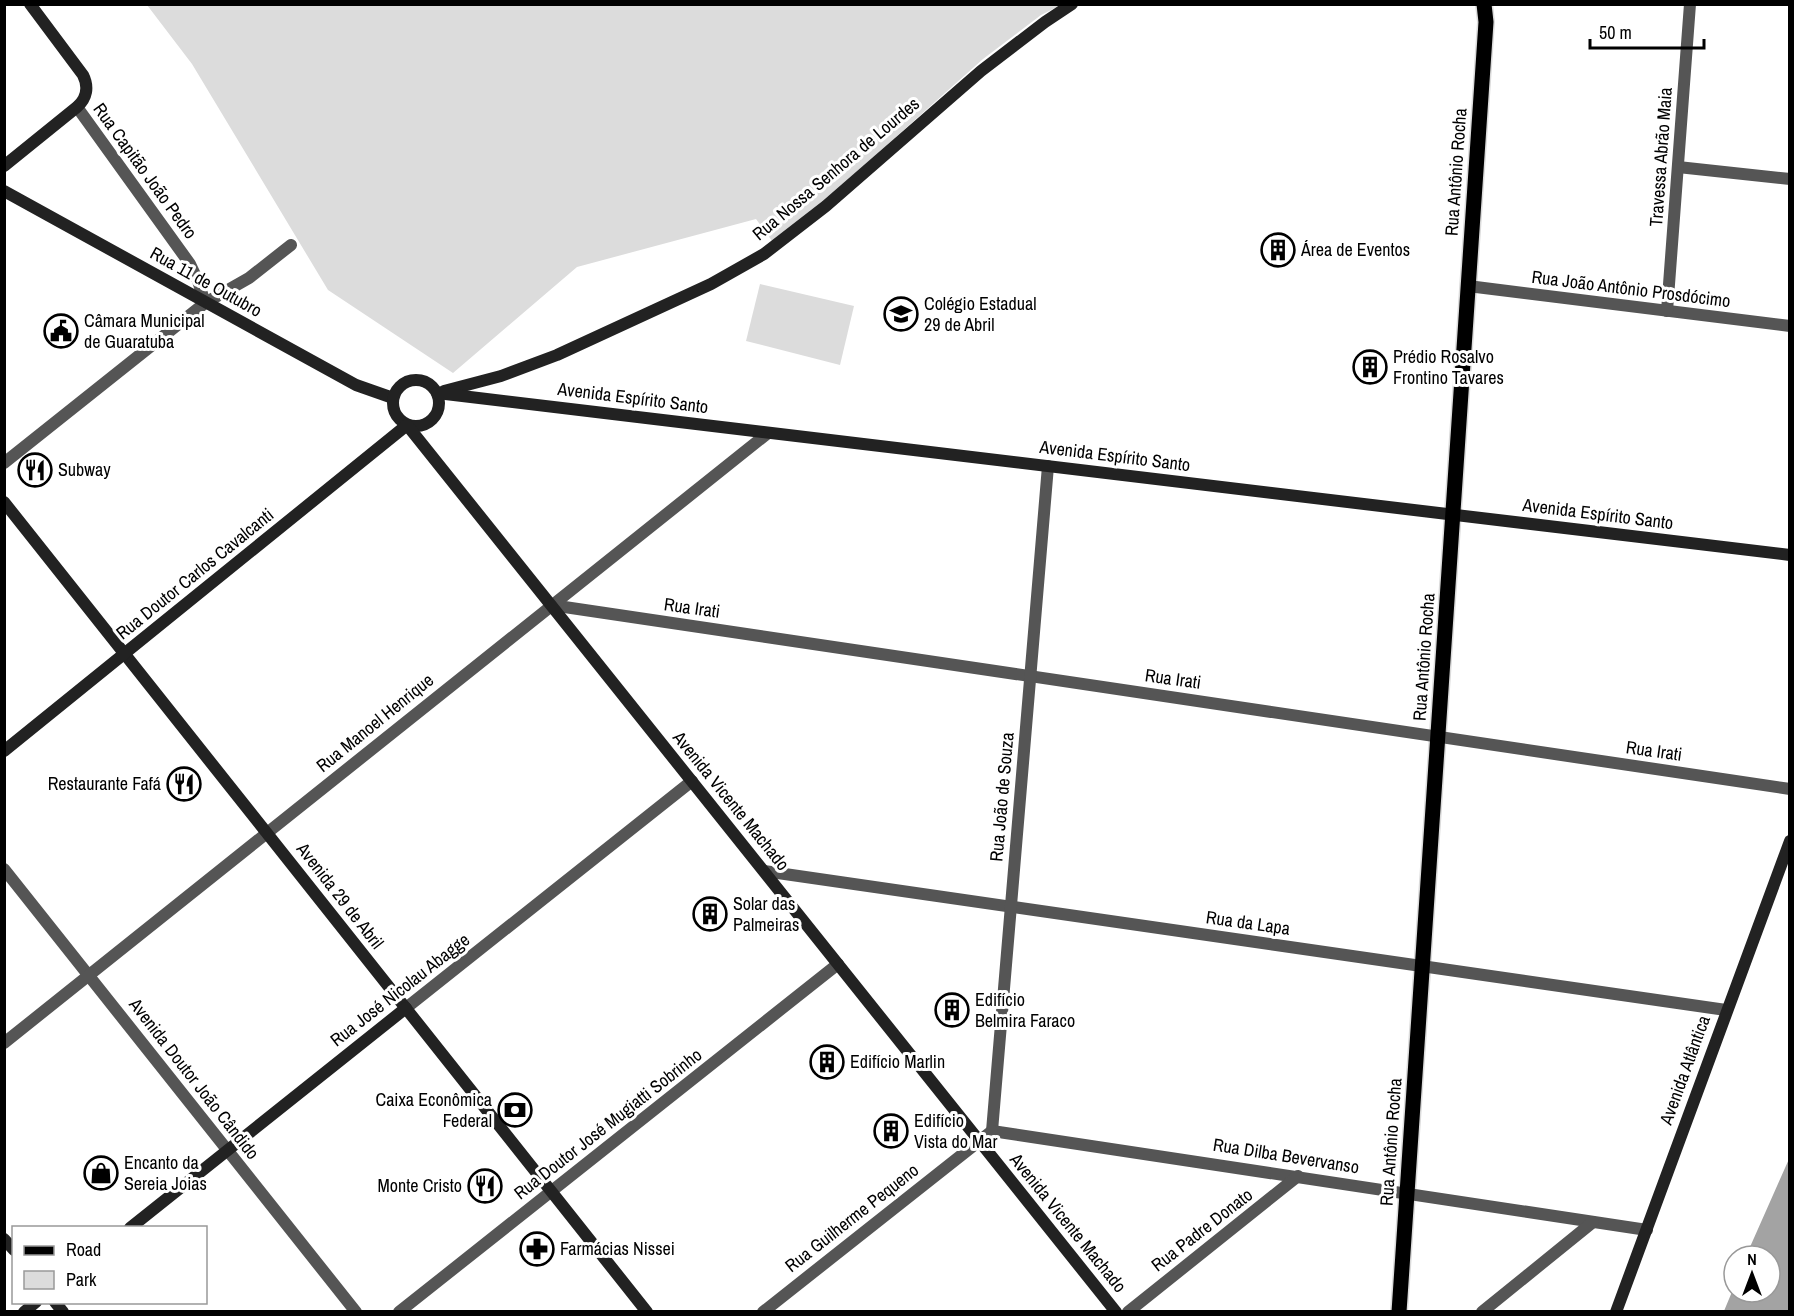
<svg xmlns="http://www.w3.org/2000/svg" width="1794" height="1316" font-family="'Archivo Narrow',sans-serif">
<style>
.green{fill:#dcdcdc}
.water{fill:#a3a3a3}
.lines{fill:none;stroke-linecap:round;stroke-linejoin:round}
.primary-casing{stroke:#dbdbdb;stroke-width:18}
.street{stroke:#555;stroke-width:12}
.secondary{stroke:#222;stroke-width:12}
.primary{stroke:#000;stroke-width:15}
.labels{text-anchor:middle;stroke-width:6;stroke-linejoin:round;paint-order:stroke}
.street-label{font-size:18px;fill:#000;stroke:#fff}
.poi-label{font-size:18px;fill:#000;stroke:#fff;text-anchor:start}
</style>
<rect width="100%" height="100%" fill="#fff"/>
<!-- green -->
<g class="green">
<path d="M147 5H1061L1041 15 983 59 775 245 756 219 577 267 453 373 328 290 192 64Z"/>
<path d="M760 284 854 306 840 365 746 341Z"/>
</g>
<!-- water -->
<path class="water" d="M1789 1159V1311H1724L1734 1287V1292H1770V1256H1746Z"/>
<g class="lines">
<defs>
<path id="primary" d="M1399 1312 1486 22 1484 4"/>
</defs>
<!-- primary casing -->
<use href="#primary" class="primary-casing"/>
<!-- street -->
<g class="street">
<path d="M77 107 190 264 198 281 205 303"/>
<path d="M1678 167 1790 179"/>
<path d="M1468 286 1790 326"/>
<path d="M1667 311 1690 4"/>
<path d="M4 463 205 303 249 278 291 245"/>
<path d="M551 605 1790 789"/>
<path d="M4 869 356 1312"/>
<path d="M764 871 1726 1010"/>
<path d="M406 1008 692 781"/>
<path d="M4 1043 768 433"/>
<path d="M992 1131 1048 466"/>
<path d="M992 1131 1647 1230"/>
<path d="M399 1312 838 964"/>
<path d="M763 1312 992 1131"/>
<path d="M1128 1312 1298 1176"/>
<path d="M1482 1312 1593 1222"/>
</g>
<!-- secondary -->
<g class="secondary">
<path d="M4 166 77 107C87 98 89 87 83 75L30 4"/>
<path d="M4 191 356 385 393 398"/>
<circle cx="416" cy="403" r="23"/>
<path d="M444 391 501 376 557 355 711 284 764 254 826 206 981 71 1045 22 1072 4"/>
<path d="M437 393 1790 555"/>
<path d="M4 502 647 1312"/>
<path d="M4 751 407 425 1116 1312"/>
<path d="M130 1228 406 1008"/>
<path d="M4 1239 14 1250"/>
<path d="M55 1302 63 1312"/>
<path d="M24 1312 36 1302"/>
<path d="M1616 1312 1790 841"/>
</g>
<!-- primary -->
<use href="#primary" class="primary"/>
</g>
<!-- icons -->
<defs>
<symbol id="building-ring" viewBox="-11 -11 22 22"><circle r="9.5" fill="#fff" stroke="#000" stroke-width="1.5"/><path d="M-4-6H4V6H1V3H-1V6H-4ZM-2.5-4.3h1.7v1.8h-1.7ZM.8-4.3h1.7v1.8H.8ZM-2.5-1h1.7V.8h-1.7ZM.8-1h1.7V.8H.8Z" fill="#000"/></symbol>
<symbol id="school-ring" viewBox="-11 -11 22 22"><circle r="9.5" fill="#fff" stroke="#000" stroke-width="1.5"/><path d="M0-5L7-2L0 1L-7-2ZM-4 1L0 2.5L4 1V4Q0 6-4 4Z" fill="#000"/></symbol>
<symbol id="civic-ring" viewBox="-11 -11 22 22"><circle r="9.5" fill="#fff" stroke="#000" stroke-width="1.5"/><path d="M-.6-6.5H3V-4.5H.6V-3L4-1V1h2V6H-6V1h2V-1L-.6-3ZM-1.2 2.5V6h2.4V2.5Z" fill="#000"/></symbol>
<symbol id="restaurant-ring" viewBox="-11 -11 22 22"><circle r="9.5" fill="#fff" stroke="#000" stroke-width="1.5"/><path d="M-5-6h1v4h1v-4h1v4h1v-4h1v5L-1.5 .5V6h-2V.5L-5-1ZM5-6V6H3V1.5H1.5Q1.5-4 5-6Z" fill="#000"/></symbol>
<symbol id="bank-ring" viewBox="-11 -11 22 22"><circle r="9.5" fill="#fff" stroke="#000" stroke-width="1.5"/><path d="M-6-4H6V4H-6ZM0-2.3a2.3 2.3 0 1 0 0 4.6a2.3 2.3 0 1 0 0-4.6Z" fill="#000"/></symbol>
<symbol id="shop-ring" viewBox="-11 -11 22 22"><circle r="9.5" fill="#fff" stroke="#000" stroke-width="1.5"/><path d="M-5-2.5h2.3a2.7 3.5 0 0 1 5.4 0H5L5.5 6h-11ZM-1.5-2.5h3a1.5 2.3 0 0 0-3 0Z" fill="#000"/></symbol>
<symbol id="pharmacy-ring" viewBox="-11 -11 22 22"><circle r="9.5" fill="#fff" stroke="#000" stroke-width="1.5"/><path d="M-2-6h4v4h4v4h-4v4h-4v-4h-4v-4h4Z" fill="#000"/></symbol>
</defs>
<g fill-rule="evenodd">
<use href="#building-ring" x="1259" y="231" width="38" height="38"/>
<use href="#school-ring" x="882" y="295" width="38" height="38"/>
<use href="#civic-ring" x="42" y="312" width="38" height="38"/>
<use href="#building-ring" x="1351" y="348" width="38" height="38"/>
<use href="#restaurant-ring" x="16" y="451" width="38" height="38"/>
<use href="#restaurant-ring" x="165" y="765" width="38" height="38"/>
<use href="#building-ring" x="691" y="895" width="38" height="38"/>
<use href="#building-ring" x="933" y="991" width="38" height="38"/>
<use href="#building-ring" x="808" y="1043" width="38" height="38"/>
<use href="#bank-ring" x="496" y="1091" width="38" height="38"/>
<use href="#building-ring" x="872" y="1112" width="38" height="38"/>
<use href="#shop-ring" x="82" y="1154" width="38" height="38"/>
<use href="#restaurant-ring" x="466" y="1167" width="38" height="38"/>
<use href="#pharmacy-ring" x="518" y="1230" width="38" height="38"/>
</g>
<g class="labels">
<!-- street labels -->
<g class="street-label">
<text transform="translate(1661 157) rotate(-86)" y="6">Travessa Abrão Maia</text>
<text transform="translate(836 169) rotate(-40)" y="6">Rua Nossa Senhora de Lourdes</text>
<text transform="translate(145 171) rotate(54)" y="6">Rua Capitão João Pedro</text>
<text transform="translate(1456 172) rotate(-86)" y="6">Rua Antônio Rocha</text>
<text transform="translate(206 282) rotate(29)" y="6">Rua 11 de Outubro</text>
<text transform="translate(1631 289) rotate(7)" y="6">Rua João Antônio Prosdócimo</text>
<text transform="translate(633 398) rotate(7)" y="6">Avenida Espírito Santo</text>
<text transform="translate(1115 456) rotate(7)" y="6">Avenida Espírito Santo</text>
<text transform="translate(1598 514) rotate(7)" y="6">Avenida Espírito Santo</text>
<text transform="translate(195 574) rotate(-39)" y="6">Rua Doutor Carlos Cavalcanti</text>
<text transform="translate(692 608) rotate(8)" y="6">Rua Irati</text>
<text transform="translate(1424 657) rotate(-86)" y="6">Rua Antônio Rocha</text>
<text transform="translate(1173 679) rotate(8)" y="6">Rua Irati</text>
<text transform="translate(375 723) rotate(-39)" y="6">Rua Manoel Henrique</text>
<text transform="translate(1654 751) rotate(8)" y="6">Rua Irati</text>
<text transform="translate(1002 797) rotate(-85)" y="6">Rua João de Souza</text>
<text transform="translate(731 801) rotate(51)" y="6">Avenida Vicente Machado</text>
<text transform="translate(340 896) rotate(52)" y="6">Avenida 29 de Abril</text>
<text transform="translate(1248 923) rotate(8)" y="6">Rua da Lapa</text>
<text transform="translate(400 990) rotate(-38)" y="6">Rua José Nicolau Abagge</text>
<text transform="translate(1685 1070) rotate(-70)" y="6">Avenida Atlântica</text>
<text transform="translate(194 1079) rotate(52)" y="6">Avenida Doutor João Cândido</text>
<text transform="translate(608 1124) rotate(-38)" y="6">Rua Doutor José Mugiatti Sobrinho</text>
<text transform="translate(1391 1142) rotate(-86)" y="6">Rua Antônio Rocha</text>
<text transform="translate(1286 1156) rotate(9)" y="6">Rua Dilba Bevervanso</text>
<text transform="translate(852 1218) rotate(-38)" y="6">Rua Guilherme Pequeno</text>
<text transform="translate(1068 1223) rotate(51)" y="6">Avenida Vicente Machado</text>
<text transform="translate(1202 1230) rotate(-38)" y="6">Rua Padre Donato</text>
</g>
<!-- poi labels -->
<g class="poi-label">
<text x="1301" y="256">Área de Eventos</text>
<text x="924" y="310">Colégio Estadual<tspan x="924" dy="21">29 de Abril</tspan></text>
<text x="84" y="327">Câmara Municipal<tspan x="84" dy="21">de Guaratuba</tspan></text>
<text x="1393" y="363">Prédio Rosalvo<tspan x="1393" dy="21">Frontino Tavares</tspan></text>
<text x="58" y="476">Subway</text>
<text x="161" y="790" text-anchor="end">Restaurante Fafá</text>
<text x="733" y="910">Solar das<tspan x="733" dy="21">Palmeiras</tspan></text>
<text x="975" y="1006">Edifício<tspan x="975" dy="21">Belmira Faraco</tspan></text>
<text x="850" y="1068">Edifício Marlin</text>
<text x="492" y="1106" text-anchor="end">Caixa Econômica<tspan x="492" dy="21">Federal</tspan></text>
<text x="914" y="1127">Edifício<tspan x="914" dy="21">Vista do Mar</tspan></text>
<text x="124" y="1169">Encanto da<tspan x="124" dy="21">Sereia Joias</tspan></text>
<text x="462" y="1192" text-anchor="end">Monte Cristo</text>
<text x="560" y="1255">Farmácias Nissei</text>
</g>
</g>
<!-- border -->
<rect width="1794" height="1316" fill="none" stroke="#000000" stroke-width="12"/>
<!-- legend -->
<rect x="12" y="1226" width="195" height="78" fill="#ffffff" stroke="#999999" stroke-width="1.5"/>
<rect x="24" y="1246" width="30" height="9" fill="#000000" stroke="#999999" stroke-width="1.5"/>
<text x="66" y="1256" font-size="18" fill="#000000">Road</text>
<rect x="24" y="1271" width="30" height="18" fill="#dcdcdc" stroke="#999999" stroke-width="1.5"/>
<text x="66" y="1286" font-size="18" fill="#000000">Park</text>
<!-- north arrow -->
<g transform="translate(1752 1274)"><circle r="28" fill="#ffffff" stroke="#999999" stroke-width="1.5"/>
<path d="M0-4.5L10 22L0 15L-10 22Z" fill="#000000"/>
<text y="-9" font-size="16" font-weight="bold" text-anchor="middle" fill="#000000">N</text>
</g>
<!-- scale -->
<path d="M1590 39v9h114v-9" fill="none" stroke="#000000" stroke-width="3"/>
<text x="1599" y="39" font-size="18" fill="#000000" stroke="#ffffff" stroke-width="4.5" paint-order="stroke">50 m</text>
</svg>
